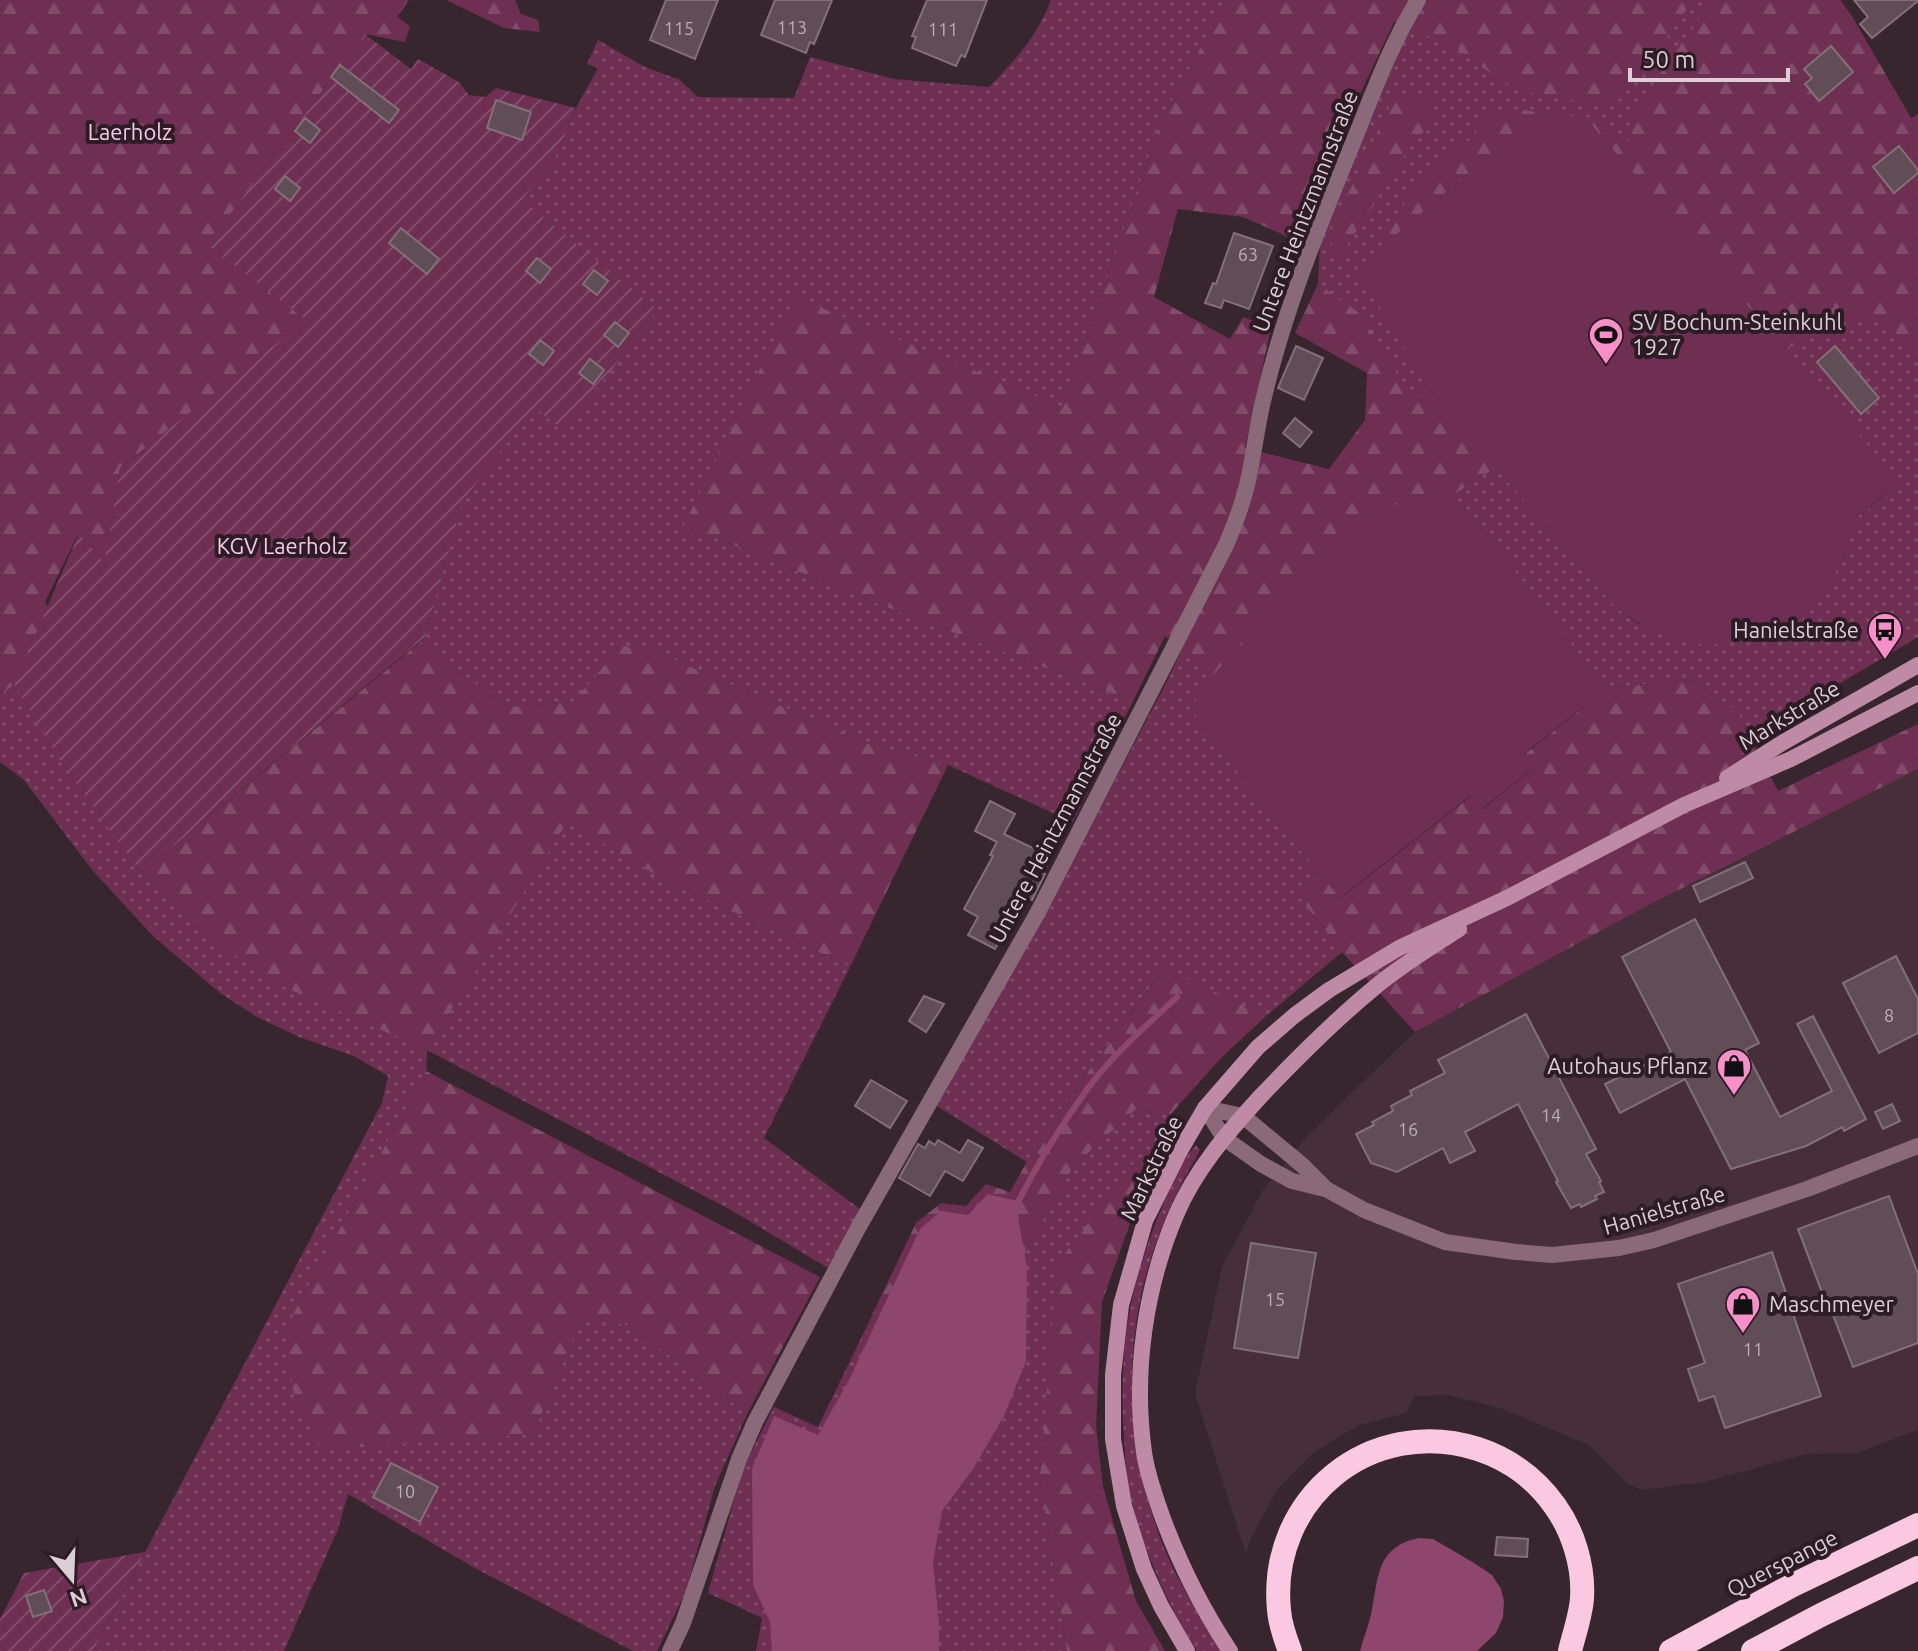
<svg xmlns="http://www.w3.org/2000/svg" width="1918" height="1651" font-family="Ubuntu,sans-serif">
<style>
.built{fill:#462e3a}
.grass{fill:url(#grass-dots);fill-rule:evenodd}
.forest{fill:url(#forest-firs)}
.garden{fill:url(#garden-furrows)}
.pitch{fill:#6e2f53}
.water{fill:#8e466e}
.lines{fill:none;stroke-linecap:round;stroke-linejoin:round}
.stream{stroke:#8e466e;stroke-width:6}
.building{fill:#604d56;stroke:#846f79;stroke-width:2}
.minor{stroke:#8a6979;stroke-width:16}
.secondary{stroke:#bf8aa5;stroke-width:16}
.motorway{stroke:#fac8e0;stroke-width:24}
.labels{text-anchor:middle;stroke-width:8;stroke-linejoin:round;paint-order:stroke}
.number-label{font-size:18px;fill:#bcaeb5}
.park-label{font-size:22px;fill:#f6cce1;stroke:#2d1c25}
.street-label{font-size:22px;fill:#dbcfd5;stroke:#2d1c25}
.poi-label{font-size:22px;fill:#dbcfd5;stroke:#2d1c25;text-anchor:start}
</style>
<defs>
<pattern id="grass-dots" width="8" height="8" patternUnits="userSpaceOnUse" patternTransform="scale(2)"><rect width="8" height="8" fill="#6e2f53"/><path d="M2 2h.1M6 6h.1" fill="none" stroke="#824c6b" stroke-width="1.8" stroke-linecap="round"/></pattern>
<pattern id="forest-firs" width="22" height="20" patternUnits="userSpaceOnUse" patternTransform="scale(2)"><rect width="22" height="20" fill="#6e2f53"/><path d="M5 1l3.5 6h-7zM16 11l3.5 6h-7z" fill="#824c6b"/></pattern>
<pattern id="garden-furrows" width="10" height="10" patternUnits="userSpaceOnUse" patternTransform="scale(2)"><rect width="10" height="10" fill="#6e2f53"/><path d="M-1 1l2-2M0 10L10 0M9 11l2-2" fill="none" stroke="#824c6b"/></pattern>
</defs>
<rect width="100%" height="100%" fill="#38262f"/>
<!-- built -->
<path class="built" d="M1918 769V1430L1857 1453 1806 1454 1705 1482 1641 1490 1627 1483 1589 1445 1500 1408 1448 1395 1415 1396 1406 1413 1359 1425 1314 1452 1277 1490 1250 1540 1246 1554 1195 1394 1222 1267 1263 1190 1308 1135 1415 1032 1645 907Z"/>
<!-- grass -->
<g class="grass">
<path d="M1051 0H1226L1160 123 1063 407 681 530 713 537 863 598 1133 701 1073 822 948 765 869 744 654 651 622 647 573 702 508 707 419 643 425 637 462 500 535 407 564 431 522 200 558 153 576 108 598 68 587 64 598 40 645 67 680 80 698 97 794 98 810 57 894 79 989 87C1015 61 1038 35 1051 0Z"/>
<path d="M1430 0H1840L1853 18 1773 78 1918 222V637L1820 695 1749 734 1737 711 1690 679 1606 689 1463 504 1190 708 1255 796 1319 873 1294 890 1342 952 1266 1016 1163 969 1041 1136 1027 1162 937 1106 1051 902 1164 687 1242 525 1329 469 1387 414 1357 319 1318 284 1320 241 1404 40 1417 16ZM1423 382 1899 483 1855 519 1843 558 1810 605 1786 624 1763 635 1638 624 1613 605Z"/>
<path d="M14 684 141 873 195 927 427 1050 567 821 663 879 850 967 764 1138 860 1209 828 1268 731 1210 427 1050 426 1071 293 1314 533 1434 583 1315 630 1326 747 1414 715 1486 686 1591 657 1651H633L475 1568 348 1494 338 1529 284 1651H93L382 1103 388 1076 354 1056 299 1037 257 1017 220 993 154 937 93 871 24 780 0 762V696Z"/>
<path d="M1135 1110 1170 1115 1154 1155 1131 1166 1040 1479 1067 1651H756L762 1618 708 1593 743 1468 774 1407 818 1427 865 1330 882 1347 1025 1251 1073 1167Z"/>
<path d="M1196 1145 1200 1150C1196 1159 1190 1167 1185 1177 1175 1196 1165 1217 1158 1238 1118 1343 1125 1465 1172 1566 1186 1595 1204 1623 1221 1651H1197C1169 1607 1147 1558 1133 1507 1127 1484 1125 1459 1124 1435 1119 1357 1127 1293 1157 1220 1167 1195 1177 1165 1196 1145Z"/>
</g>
<!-- forest -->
<g class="forest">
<path d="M0 0H409L397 17 410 26 405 42 365 34 208 244 307 320 120 468 104 565 78 534 45 602 67 640 0 696Z"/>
<path d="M446 0H515L521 14 538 20 540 32 504 28Z"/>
<path d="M1226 0H1693L1640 75 1621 98 1613 104 1602 106 1536 94 1504 83 1456 48 1394 22 1359 96 1302 243 1243 217 1178 209 1154 297 1230 339 1243 317 1271 328 1245 448 1329 469 1365 420 1367 373 1295 333 1318 284 1361 314 1416 405 1423 382 1495 468 1448 498 1427 494 1402 500 1326 558 1214 674 1165 636 1133 701 863 598 713 537 681 531 795 297 1063 407 1160 123Z"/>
<path d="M1713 0H1840L1853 18 1911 118 1918 114V356L1882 322 1837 318 1779 354 1461 179 1379 249 1408 197 1454 149 1474 137 1481 120 1504 108 1594 118 1626 141 1631 137 1628 129 1634 110Z"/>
<path d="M1432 95 1431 123 1411 146 1339 258 1328 237 1394 96Z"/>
<path d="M419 643 508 707 572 702 622 646 654 651 869 744 948 765 850 967 663 879 567 822 427 1050 273 982 195 927 141 873Z"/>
<path d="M1690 679 1737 711 1778 791 1918 724V769L1645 907 1415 1032 1342 952 1294 890 1319 873 1341 898 1471 796 1483 809 1535 767 1525 754 1606 689Z"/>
<path d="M1164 968 1266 1016 1219 1060 1170 1115 1135 1110 1073 1167 1025 1251 1027 1273 882 1347 865 1330 916 1223 941 1203 966 1206 986 1184 1010 1192 1041 1136Z"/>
<path d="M426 1071 820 1277 747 1414 630 1326 583 1315 533 1434 322 1450 295 1401 287 1351 293 1314Z"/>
<path d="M1154 1155 1102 1302 1096 1426 1103 1487 1136 1601 1165 1651H1067L1040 1479 1057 1264 1132 1166Z"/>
</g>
<!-- garden -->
<g class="garden">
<path d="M365 34 411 69 418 59 459 82 469 95 485 97 496 88 576 108 558 153 522 200 658 310 564 431 535 408 463 500 425 637 141 873 63 765 14 684 79 533 104 563 120 468 306 320 207 245Z"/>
<path d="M145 1552 93 1651H0V1619L24 1573Z"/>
</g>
<!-- pitch -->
<g class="pitch">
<path d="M1535 117 1592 125 1900 482C1890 491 1858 513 1854 523 1852 528 1851 535 1849 540 1845 554 1839 568 1832 579 1797 633 1725 659 1665 636 1645 629 1629 617 1613 605L1423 382 1357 268Z"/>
<path d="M1427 494 1448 498 1463 504 1606 689 1525 753 1536 766 1482 809 1470 796 1340 898 1255 796 1190 708 1214 674 1326 558 1402 500Z"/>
</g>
<!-- water -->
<g class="water">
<path d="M988 1194 1018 1201 1019 1224 1027 1268 1026 1361 1004 1416 973 1469 942 1511 933 1562 939 1623V1651H772L770 1622 753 1585 752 1469 774 1416 818 1435 849 1380 920 1229 941 1211 968 1215Z"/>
<path d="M1419 1538 1433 1539 1474 1563 1492 1575 1501 1589 1504 1601 1503 1617 1496 1633 1477 1651H1360C1363 1639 1368 1627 1371 1615 1379 1578 1375 1547 1419 1538Z"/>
</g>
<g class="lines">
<!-- stream -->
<path class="stream" d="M1015 1208C1035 1168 1059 1128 1086 1091 1111 1056 1145 1027 1177 997"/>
</g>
<!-- building -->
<g class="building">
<path d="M666 0H718L695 59 650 40Z"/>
<path d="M775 0H832L814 44 810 42 806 53 761 35Z"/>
<path d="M927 0H987L965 57 961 55 956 66 912 48 916 37 912 36Z"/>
<path d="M1854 0H1918V1L1872 38 1860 24 1868 17Z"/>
<path d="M1831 46 1853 72 1819 101 1805 84 1812 78 1804 69Z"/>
<path d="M340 65 399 110 389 123 331 77Z"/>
<path d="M496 100 531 112 522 140 487 128Z"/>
<path d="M305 118 320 130 310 143 295 131Z"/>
<path d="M1899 146 1918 170V173L1894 193 1873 167Z"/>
<path d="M285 176 300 188 290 201 275 189Z"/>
<path d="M401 228 439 259 427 274 389 243Z"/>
<path d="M1234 233 1273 246 1249 309 1224 300 1221 308 1205 303 1213 283 1216 284Z"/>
<path d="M537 258 551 269 540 283 526 271Z"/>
<path d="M594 270 608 281 597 295 583 284Z"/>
<path d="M615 322 629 333 618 347 604 335Z"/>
<path d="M540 340 554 351 543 365 529 354Z"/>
<path d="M1296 346 1323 358 1304 400 1278 388Z"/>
<path d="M1835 346 1879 398 1861 414 1817 362Z"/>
<path d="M590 359 604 370 593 384 579 373Z"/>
<path d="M1295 418 1312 432 1300 447 1283 433Z"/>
<path d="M990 801 1015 814 1004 834 1051 857 1043 873 1045 874 1032 900 1023 895 995 949 968 935 978 917 964 909 993 856 990 855 997 842 975 831Z"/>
<path d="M1745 862 1753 878 1700 902 1693 886Z"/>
<path d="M1695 919 1759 1043 1745 1050 1780 1117 1832 1091 1797 1024 1813 1016 1866 1119 1844 1131 1842 1127 1806 1146 1731 1169 1685 1079 1620 1113 1605 1084 1671 1052 1622 957Z"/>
<path d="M1896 956 1918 999V1033L1879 1053 1843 983Z"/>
<path d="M924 996 944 1004 926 1032 909 1021Z"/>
<path d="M1526 1014 1596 1149 1586 1154 1601 1181 1599 1182 1604 1192 1595 1196 1597 1199 1581 1207 1580 1204 1571 1208 1556 1182 1558 1181 1518 1104 1465 1132 1475 1151 1450 1163 1443 1148 1397 1172 1371 1163 1356 1134 1374 1125 1372 1122 1393 1111 1391 1106 1412 1095 1410 1091 1445 1073 1438 1060Z"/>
<path d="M871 1080 907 1101 890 1128 855 1106Z"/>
<path d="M1892 1104 1900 1121 1883 1129 1875 1112Z"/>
<path d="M938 1140 960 1153 968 1140 983 1148 963 1181 945 1171 930 1196 899 1178 918 1144 925 1148 929 1141 935 1145Z"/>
<path d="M1889 1196 1918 1274V1343L1853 1367 1825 1294 1823 1295 1798 1229Z"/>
<path d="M1251 1243 1316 1253 1298 1358 1234 1348Z"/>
<path d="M1772 1252 1821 1396 1725 1428 1714 1396 1699 1401 1688 1369 1705 1363 1678 1284Z"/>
<path d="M391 1463 438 1487 420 1522 373 1497Z"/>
<path d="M1497 1537 1528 1539 1527 1557 1495 1555Z"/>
<path d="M44 1590 52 1611 33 1617 26 1596Z"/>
</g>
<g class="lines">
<!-- minor -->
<g class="minor">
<path d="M1205 1108 1243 1116 1302 1165 1326 1189 1364 1210 1445 1242 1516 1252 1552 1255 1619 1248 1654 1240 1807 1189 1918 1146"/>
<path d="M1205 1108 1224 1138 1261 1164 1292 1181 1325 1189"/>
<path d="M670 1651 683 1623 739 1459 755 1422 857 1230 1038 912 1226 545C1235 524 1243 503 1248 481 1254 453 1257 425 1264 397 1284 312 1317 231 1350 150 1371 99 1389 47 1418 0"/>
</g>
<!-- secondary -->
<g class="secondary">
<path d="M1727 778 1782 743 1918 665"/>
<path d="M1187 1651 1161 1606 1144 1569 1124 1506 1113 1439V1375L1121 1305 1145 1221 1180 1151 1205 1108 1258 1047 1295 1015 1329 990 1399 948 1507 898 1684 805 1791 759 1918 693"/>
<path d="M1230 1651C1201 1607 1180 1565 1162 1516 1155 1496 1147 1474 1144 1452 1133 1373 1145 1288 1176 1215 1195 1170 1228 1132 1260 1097 1296 1059 1334 1021 1374 988 1400 966 1430 948 1459 929"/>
</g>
<!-- motorway -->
<g class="motorway">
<path d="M1290 1651C1285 1638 1280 1624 1279 1610 1268 1498 1371 1415 1478 1449 1511 1460 1535 1478 1555 1506 1573 1531 1584 1566 1582 1598 1581 1615 1574 1634 1570 1651"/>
<path d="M1671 1651 1791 1586 1918 1525"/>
<path d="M1753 1651 1821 1615 1918 1568"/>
</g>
</g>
<!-- icons -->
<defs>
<symbol id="stadium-pin" viewBox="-11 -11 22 30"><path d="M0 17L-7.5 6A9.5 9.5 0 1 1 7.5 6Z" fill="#f98fc9" stroke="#2d1c25"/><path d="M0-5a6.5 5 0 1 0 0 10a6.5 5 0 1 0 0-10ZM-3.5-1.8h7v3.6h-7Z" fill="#111"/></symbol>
<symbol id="bus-pin" viewBox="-11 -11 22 30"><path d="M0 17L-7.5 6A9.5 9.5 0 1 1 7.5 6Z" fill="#f98fc9" stroke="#2d1c25"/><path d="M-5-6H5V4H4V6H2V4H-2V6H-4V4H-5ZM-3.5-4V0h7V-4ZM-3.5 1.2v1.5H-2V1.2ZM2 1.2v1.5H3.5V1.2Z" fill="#111"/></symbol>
<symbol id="shop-pin" viewBox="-11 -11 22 30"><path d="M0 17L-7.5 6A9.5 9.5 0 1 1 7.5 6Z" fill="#f98fc9" stroke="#2d1c25"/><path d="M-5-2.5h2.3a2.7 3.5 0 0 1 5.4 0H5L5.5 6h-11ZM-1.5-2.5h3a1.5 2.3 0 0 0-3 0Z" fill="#111"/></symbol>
</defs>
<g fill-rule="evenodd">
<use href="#stadium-pin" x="1586" y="315" width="40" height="54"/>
<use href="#bus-pin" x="1865" y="610" width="40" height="54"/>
<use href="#shop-pin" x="1714" y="1046" width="40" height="54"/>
<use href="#shop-pin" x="1723" y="1284" width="40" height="54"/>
</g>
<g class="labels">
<!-- number labels -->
<g class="number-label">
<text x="792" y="34">113</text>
<text x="679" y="35">115</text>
<text x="943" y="36">111</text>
<text x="1248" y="261">63</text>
<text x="1889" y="1022">8</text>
<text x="1551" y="1122">14</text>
<text x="1408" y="1136">16</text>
<text x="1275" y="1306">15</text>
<text x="1753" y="1356">11</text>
<text x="405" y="1498">10</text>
</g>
<!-- park labels -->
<g class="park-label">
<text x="130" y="140">Laerholz</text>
<text x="282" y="554">KGV Laerholz</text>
</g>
<!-- street labels -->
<g class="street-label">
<text transform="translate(1305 211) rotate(-69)" y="8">Untere Heintzmannstraße</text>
<text transform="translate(1789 715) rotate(-31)" y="8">Markstraße</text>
<text transform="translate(1055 828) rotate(-62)" y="8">Untere Heintzmannstraße</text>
<text transform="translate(1151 1168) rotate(-64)" y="8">Markstraße</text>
<text transform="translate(1664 1210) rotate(-16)" y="8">Hanielstraße</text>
<text transform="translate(1782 1563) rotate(-27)" y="8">Querspange</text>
</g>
<!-- poi labels -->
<g class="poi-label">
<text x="1632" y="330">SV Bochum-Steinkuhl<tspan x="1632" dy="25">1927</tspan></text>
<text x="1859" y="638" text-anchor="end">Hanielstraße</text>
<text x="1708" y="1074" text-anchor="end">Autohaus Pflanz</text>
<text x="1769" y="1312">Maschmeyer</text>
</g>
</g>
<!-- north arrow -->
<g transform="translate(72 1579) rotate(161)" stroke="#2d1c25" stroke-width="6" paint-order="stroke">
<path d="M0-6L14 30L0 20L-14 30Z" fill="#dbcfd5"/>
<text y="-12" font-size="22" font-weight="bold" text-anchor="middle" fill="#dbcfd5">N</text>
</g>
<!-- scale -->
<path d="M1630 68v12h158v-12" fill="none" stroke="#dbcfd5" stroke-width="4"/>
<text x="1642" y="68" font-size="24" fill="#dbcfd5" stroke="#2d1c25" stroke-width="6" paint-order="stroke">50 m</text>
</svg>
